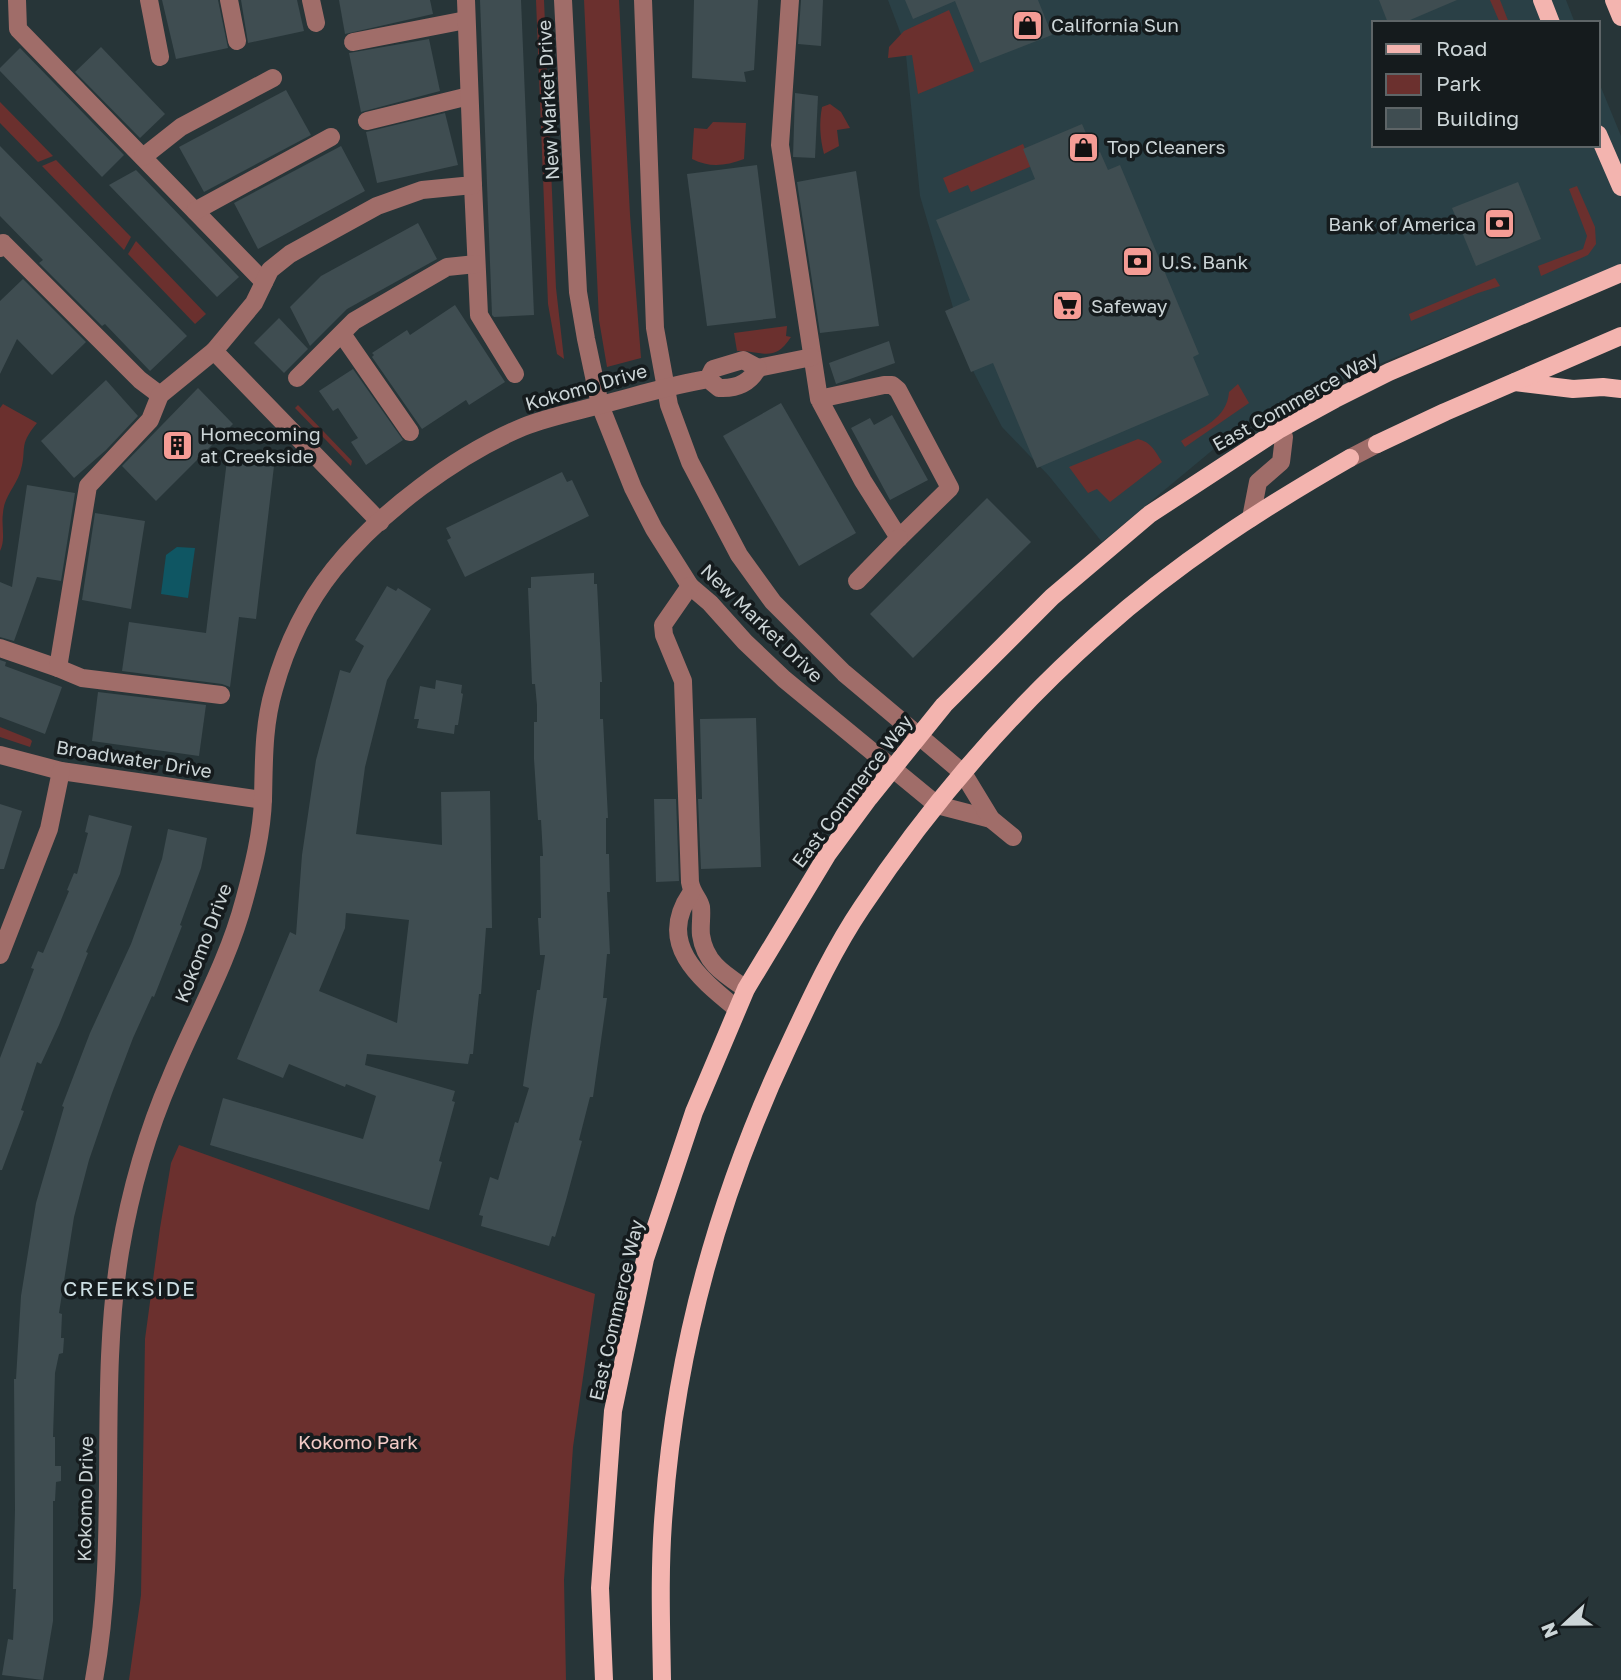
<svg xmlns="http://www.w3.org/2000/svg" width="1621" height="1680" font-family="'Golos Text',sans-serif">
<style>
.built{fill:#2a4046}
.green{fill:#6b302e}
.water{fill:#0f5663}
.building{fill:#3f4d51;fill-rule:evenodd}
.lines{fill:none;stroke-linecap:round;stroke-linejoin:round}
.minor{stroke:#a06d69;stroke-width:18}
.major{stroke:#f3b4af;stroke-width:18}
.labels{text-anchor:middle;stroke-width:7;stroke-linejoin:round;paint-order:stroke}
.poi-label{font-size:19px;fill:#ccd5d7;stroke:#151b1d;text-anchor:start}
.street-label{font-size:19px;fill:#ccd5d7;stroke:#151b1d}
.park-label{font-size:19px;fill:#f3cbc7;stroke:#151b1d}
.neighbourhood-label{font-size:21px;letter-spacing:2px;fill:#cedfe3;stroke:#151b1d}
</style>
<rect width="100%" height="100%" fill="#273538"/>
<!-- built -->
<path class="built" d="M888 0H1566L1575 23H1374V145H1598V80L1621 136V265L1306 394 1215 448 1102 542 1049 476 1002 427 970 365 920 196 905 45Z"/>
<!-- green -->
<g class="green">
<path d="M536 0H544L556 288 564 359 557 354 548 304Z"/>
<path d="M584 0H619L630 215 641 358 607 367 599 320Z"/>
<path d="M1490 0H1500L1509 23H1500Z"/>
<path d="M949 10 974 71 918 94 912 55 888 58 889 47 904 31Z"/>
<path d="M0 102 53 156 38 162 0 123Z"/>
<path d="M830 104 841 112 850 128 837 130 839 146 824 154C820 138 819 123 822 107Z"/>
<path d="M713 122 746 123 744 159C725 166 710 168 692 159L694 128 707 129Z"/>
<path d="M1023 144 1032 166 971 192 968 185 949 193 943 178Z"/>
<path d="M56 160 131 237 124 250 42 166Z"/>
<path d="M1577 186 1595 227 1596 244 1588 255 1541 276 1538 266 1583 249 1587 236 1569 189Z"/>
<path d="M136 241 206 314 195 324 128 254Z"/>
<path d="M1495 278 1500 286 1478 293 1411 321 1409 314Z"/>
<path d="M787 326 786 336 791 337C774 364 761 350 737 351L734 333Z"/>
<path d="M1238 384 1249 403 1185 447 1181 441C1202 427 1227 419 1229 392Z"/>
<path d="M3 404 37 423C17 447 28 448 20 473 15 487 4 497 3 513 1 526 6 539 0 551V408Z"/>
<path d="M298 405 352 461 351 466 295 408Z"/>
<path d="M1138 439C1151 442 1155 451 1162 462L1110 502 1097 489 1088 493 1069 467Z"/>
<path d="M0 727 30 739 32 741 30 747 0 737Z"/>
<path d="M179 1145 595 1294 573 1447 564 1580 566 1680H129L141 1595 145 1339 160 1228 171 1163Z"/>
</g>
<!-- water -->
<path class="water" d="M177 547 195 548 188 598 161 594 166 555Z"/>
<!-- building -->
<g class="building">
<path d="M162 0H218L228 48 176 59Z"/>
<path d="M241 0H297L304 31 248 43Z"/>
<path d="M339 0H430L433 14 345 34Z"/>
<path d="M480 0H521L534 315 494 317 492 315Z"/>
<path d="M694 0H758L754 70 744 72 746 82 692 78Z"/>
<path d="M801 0H823L821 46 798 44Z"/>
<path d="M905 0H1038L1052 35 980 63 955 1 913 19Z"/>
<path d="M1379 0H1457L1403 23H1388Z"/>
<path d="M429 39 440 91 361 112 349 53Z"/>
<path d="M101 47 165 114 140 138 75 72Z"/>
<path d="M20 48 124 155 102 177 0 71V68Z"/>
<path d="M286 90 311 135 204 192 179 147Z"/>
<path d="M795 93 818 96 815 158 793 157Z"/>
<path d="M445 113 458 165 377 183 366 132Z"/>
<path d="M1082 124 1095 154 1100 152 1108 170 1120 165 1199 354 1193 357 1209 395 1037 468 993 363 971 372 945 311 970 300 936 220 1035 179 1023 149Z"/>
<path d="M0 146 187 336 150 371 105 324 102 326 39 263 43 260 0 216Z"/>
<path d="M341 146 365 191 258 249 234 203Z"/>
<path d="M757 165 776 318 707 326 687 174Z"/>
<path d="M136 170 239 277 217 297 109 185Z"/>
<path d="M856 171 879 326 820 333 797 182Z"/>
<path d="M1518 182 1541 239 1476 266 1452 208Z"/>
<path d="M418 223 437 259 347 309 310 346 290 307 321 276Z"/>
<path d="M23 279 86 342 52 375 17 339 0 374V301Z"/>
<path d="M455 305 505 382 469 405 466 400 422 429 372 357 374 355 372 353 407 330 410 335Z"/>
<path d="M279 318 308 349 284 373 254 343Z"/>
<path d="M889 341 895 363 836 384 829 363Z"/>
<path d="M353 369 403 440 366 465 351 442 358 438 338 408 333 411 319 391Z"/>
<path d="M106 380 138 416 106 450 74 478 41 441Z"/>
<path d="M198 388 233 424 156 501 122 466Z"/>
<path d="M781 403 856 533 799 566 723 436Z"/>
<path d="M892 415 928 480 890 500 851 428 870 418 874 425Z"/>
<path d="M227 460 274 466 256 619 239 617 230 687 222 684 122 671 129 622 206 633Z"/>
<path d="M562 472 567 482 572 480 589 516 465 577 447 540 451 538 446 528Z"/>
<path d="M27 485 75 493 61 581 37 577 14 641 0 637V582L12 587Z"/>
<path d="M987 498 1031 542 913 658 870 614Z"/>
<path d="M95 513 145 521 131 609 82 600Z"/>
<path d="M594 573V584H597L602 682H600V719H603L608 818H606V854H609L610 892H607L610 954H607L603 998H607L593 1097H590L579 1140 582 1141 566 1200 555 1237 552 1236 549 1246 481 1226 483 1216 479 1215 490 1177 498 1180 515 1122 518 1123 529 1088 523 1086 537 990H540L545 955H540L538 918H541L540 856H543L541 820H538L534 759V722H537V705L535 684H532L528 588H531V577Z"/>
<path d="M387 586 396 591 398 588 431 609 387 680 365 767 356 834 442 845 441 792 490 791 492 928H486L481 994H479L473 1054H470L468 1064 367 1054 365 1065 455 1091 452 1101 455 1102 439 1161 442 1162 429 1210 210 1145 223 1098 363 1139 376 1096 346 1084 345 1087 289 1064 283 1078 237 1059 290 932 296 935 302 855 316 760 340 670 350 673 364 646 355 640ZM346 913 409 920 397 1023 319 991 345 928Z"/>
<path d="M0 660 6 662 5 666 62 687 45 734 0 717Z"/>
<path d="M436 680 462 685 461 693 463 694 458 725H455L454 734 417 728 419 719H414L420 686 435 689Z"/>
<path d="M98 692 206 705 199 756 92 741Z"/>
<path d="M756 718 761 867 701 869 698 799H702L700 719Z"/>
<path d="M654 799H676L679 881 656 882Z"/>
<path d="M0 804 22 811 4 869H0Z"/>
<path d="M89 815 132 826 120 874 86 952 88 953 59 1025 41 1064 37 1062 21 1110 24 1111 2 1170H0V1058L34 969 31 968 38 951 43 953 69 891 67 890 74 873 77 874 88 833 85 832Z"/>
<path d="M168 829 207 838 201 868 180 925 182 926 154 997 152 996 133 1038 112 1093 89 1160 74 1217 59 1313 62 1314 61 1338H64L63 1353 59 1354 55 1373 53 1437H55V1466H61V1481L56 1482 55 1501H53V1621L43 1680 2 1675 8 1639 13 1640 16 1589H13L15 1510 14 1379H16L21 1296 36 1203 64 1107 62 1106 90 1033 131 944 162 859Z"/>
</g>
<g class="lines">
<!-- minor -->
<g class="minor">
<path d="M17 0 18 29 264 282"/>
<path d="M149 0 160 57"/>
<path d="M229 0 237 41"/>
<path d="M311 0 316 23"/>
<path d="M563 0 578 292 586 339 600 405 633 488 654 529 690 586 710 603 745 642 784 679 937 805 991 819"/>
<path d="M643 0 655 328 669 405 690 462 739 555 773 602 844 673 963 773 991 819 1013 837"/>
<path d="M790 0 780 145 819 399 863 481 899 538 950 488 898 390 892 385H884L819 399"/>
<path d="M353 42 466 20"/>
<path d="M367 121 469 96"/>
<path d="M143 157 181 127 273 78"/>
<path d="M473 185 479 315 515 374"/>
<path d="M195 211 331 137"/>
<path d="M0 248 3 243 140 380 160 395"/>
<path d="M342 334 410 432"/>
<path d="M214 351 254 303 270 270 290 254 377 206 422 190 473 185 466 0"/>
<path d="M758 368 812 357"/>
<path d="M297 378 354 321 447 267 476 264"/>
<path d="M1350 458 1377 444"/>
<path d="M1251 518 1258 482 1281 462 1284 437 1280 429"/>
<path d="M857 581 899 538"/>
<path d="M690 586 663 625 664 635 683 681 690 882C692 894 699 898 701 907 702 916 700 926 701 935 705 963 724 974 746 989"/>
<path d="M0 648 58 668"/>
<path d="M221 695 82 678 58 668 88 486 150 420 160 395 214 351 380 522"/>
<path d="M0 755 61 771 263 800"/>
<path d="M691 893C656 944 699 978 737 1009"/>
<path d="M0 955 49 829 61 771"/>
<path d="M94 1680C120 1539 97 1394 120 1252 130 1193 147 1132 171 1077 195 1019 228 962 244 901 253 868 262 833 263 799 264 762 263 726 274 689 286 646 306 604 334 569 380 512 456 455 523 427 548 417 574 412 600 405 636 396 671 385 708 379L719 388C737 389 750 383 758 368L743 360 713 369 708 379"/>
</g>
<!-- major -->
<g class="major">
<path d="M1542 0 1551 23"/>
<path d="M1614 0 1621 17"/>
<path d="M1598 134 1621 187"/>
<path d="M1515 382 1573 389 1603 387 1621 389"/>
<path d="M1377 444 1445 412 1621 336"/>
<path d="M604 1680 600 1588 613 1411 645 1259 694 1112 746 989 827 855 869 798 944 705 1052 597 1150 514 1280 429 1335 399 1389 372 1621 273"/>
<path d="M662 1680C661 1623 659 1566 664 1509 676 1348 720 1191 789 1045 811 998 833 950 862 907 929 806 1009 713 1100 632 1176 564 1261 509 1350 458"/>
</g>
</g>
<!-- icons -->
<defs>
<symbol id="shop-square" viewBox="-11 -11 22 22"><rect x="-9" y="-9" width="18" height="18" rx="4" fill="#f59c95" stroke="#151b1d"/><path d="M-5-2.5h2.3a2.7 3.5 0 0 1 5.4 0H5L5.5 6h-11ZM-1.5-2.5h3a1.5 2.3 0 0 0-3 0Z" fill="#111"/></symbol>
<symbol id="bank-square" viewBox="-11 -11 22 22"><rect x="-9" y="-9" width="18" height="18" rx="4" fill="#f59c95" stroke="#151b1d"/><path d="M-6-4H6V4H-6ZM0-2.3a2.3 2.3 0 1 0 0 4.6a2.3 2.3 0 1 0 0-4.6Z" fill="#111"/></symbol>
<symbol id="supermarket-square" viewBox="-11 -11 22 22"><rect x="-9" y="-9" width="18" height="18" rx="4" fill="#f59c95" stroke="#151b1d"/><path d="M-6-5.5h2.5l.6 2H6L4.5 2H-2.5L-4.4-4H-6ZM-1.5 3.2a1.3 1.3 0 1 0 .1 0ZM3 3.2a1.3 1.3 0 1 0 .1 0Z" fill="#111"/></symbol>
<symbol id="building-square" viewBox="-11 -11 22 22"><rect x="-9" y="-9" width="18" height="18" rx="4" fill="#f59c95" stroke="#151b1d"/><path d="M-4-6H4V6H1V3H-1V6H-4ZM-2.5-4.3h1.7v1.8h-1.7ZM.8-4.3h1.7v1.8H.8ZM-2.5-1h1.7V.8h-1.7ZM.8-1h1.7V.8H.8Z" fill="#111"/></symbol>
</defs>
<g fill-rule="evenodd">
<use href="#shop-square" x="1010" y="8" width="35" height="35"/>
<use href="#shop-square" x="1066" y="130" width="35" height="35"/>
<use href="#bank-square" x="1482" y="206" width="35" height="35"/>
<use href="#bank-square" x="1120" y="244" width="35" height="35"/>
<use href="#supermarket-square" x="1050" y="288" width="35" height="35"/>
<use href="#building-square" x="160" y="428" width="35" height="35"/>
</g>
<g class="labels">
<!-- poi labels -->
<g class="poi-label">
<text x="1051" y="32">California Sun</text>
<text x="1107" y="154">Top Cleaners</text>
<text x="1476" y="231" text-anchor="end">Bank of America</text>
<text x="1161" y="269">U.S. Bank</text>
<text x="1091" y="313">Safeway</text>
<text x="200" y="441">Homecoming<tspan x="200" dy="22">at Creekside</tspan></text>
</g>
<!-- street labels -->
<g class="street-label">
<text transform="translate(548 100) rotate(-93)" y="7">New Market Drive</text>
<text transform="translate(586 387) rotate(-16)" y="7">Kokomo Drive</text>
<text transform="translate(1295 401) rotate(-29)" y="7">East Commerce Way</text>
<text transform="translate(762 623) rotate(44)" y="7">New Market Drive</text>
<text transform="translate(134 759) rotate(9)" y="7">Broadwater Drive</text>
<text transform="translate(852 791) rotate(-53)" y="7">East Commerce Way</text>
<text transform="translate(203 943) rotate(-69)" y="7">Kokomo Drive</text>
<text transform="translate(616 1310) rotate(-77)" y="7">East Commerce Way</text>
<text transform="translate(85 1499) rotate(-89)" y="7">Kokomo Drive</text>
</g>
<!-- park labels -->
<g class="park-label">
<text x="358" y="1449">Kokomo Park</text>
</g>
<!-- neighbourhood labels -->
<g class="neighbourhood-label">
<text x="130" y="1296">CREEKSIDE</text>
</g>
</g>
<!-- legend -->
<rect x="1372" y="21" width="228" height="126" fill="#151b1d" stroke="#5e6567" stroke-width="2"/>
<rect x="1386" y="44" width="35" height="10" fill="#f3b4af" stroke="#5e6567" stroke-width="2"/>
<text x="1436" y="56" font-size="21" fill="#ccd5d7">Road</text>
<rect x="1386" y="74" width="35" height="21" fill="#6b302e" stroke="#5e6567" stroke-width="2"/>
<text x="1436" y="91" font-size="21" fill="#ccd5d7">Park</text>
<rect x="1386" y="108" width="35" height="21" fill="#3f4d51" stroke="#5e6567" stroke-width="2"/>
<text x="1436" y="126" font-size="21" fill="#ccd5d7">Building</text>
<!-- north arrow -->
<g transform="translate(1565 1624) rotate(248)" stroke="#151b1d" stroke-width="5" paint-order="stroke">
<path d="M0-5L12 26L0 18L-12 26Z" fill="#ccd5d7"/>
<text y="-10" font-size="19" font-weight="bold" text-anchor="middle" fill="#ccd5d7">N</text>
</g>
</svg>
